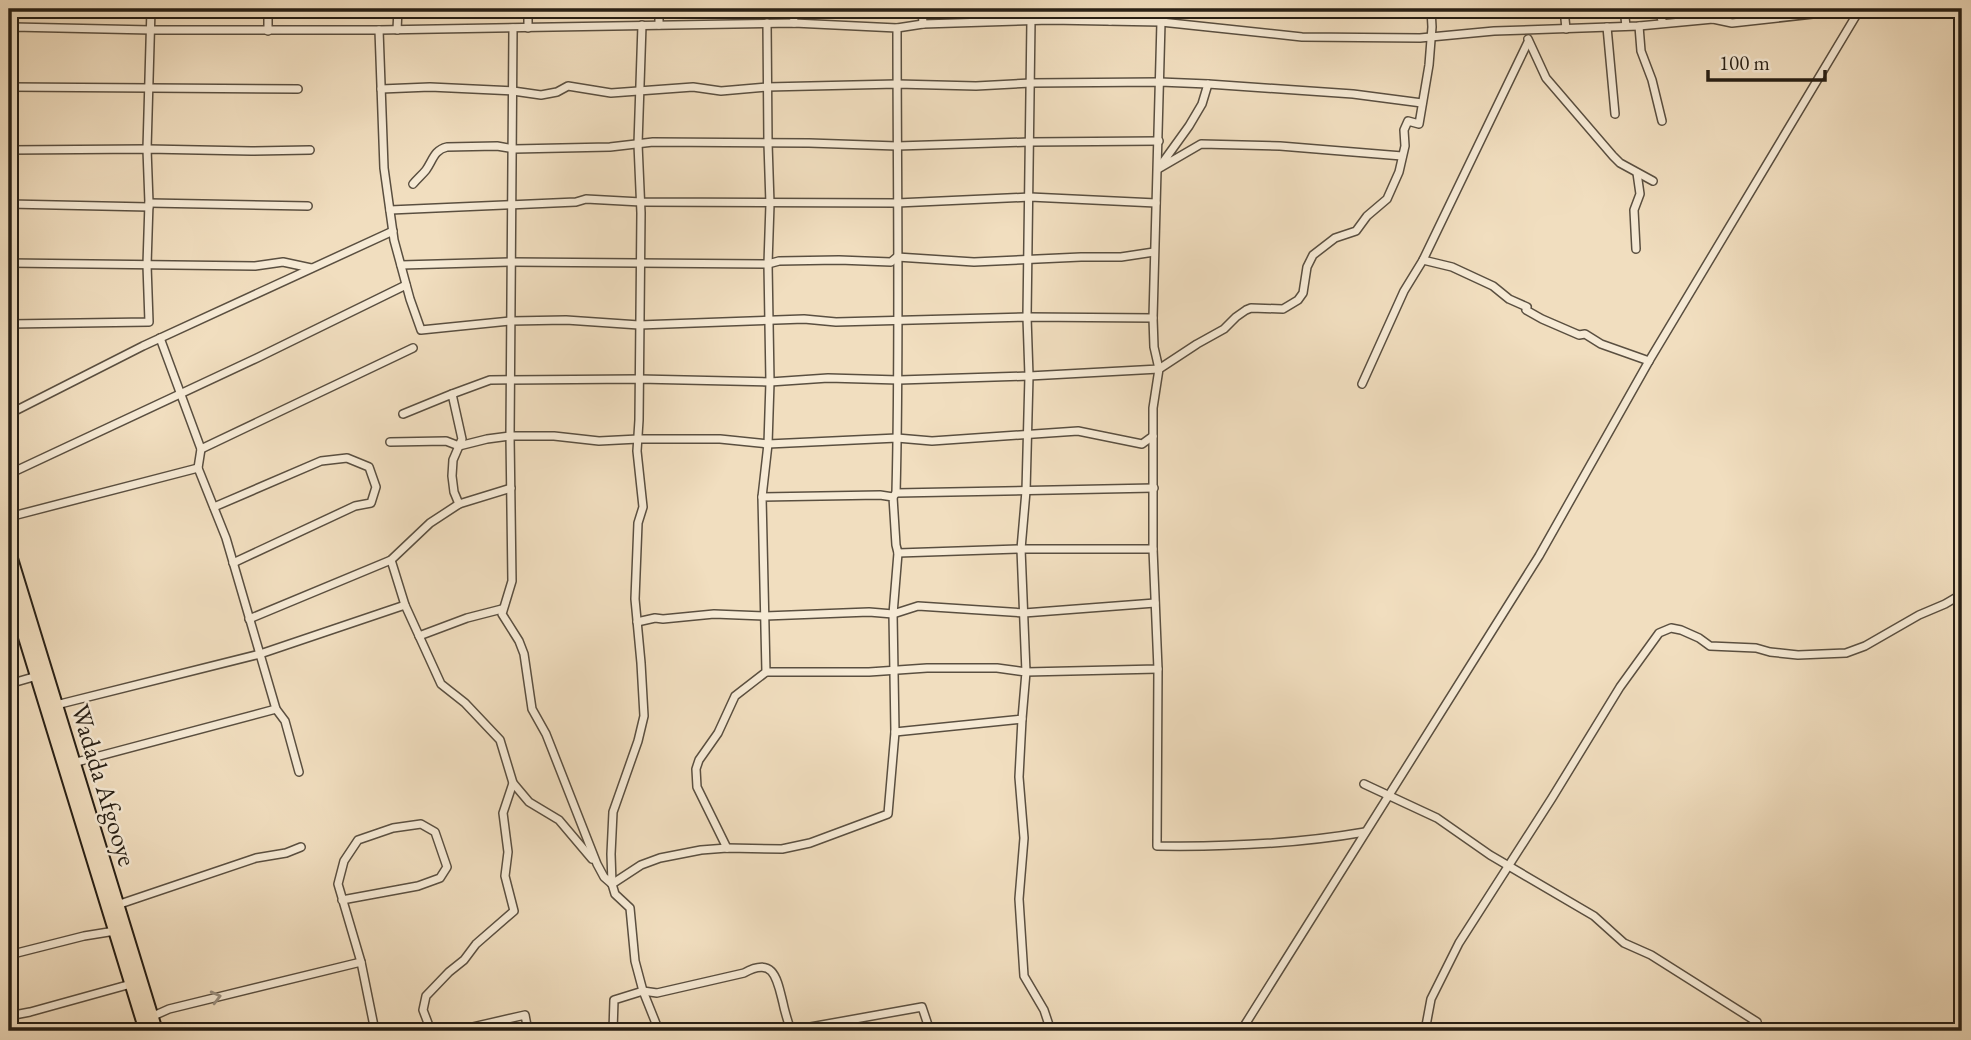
<svg xmlns="http://www.w3.org/2000/svg" width="1971" height="1040" font-family="'EB Garamond',serif">
<style>
.lines{fill:none;stroke-linecap:round;stroke-linejoin:round}
.street-casing{stroke:#5a4f40;stroke-width:10}
.highway-casing{stroke:#271f15;stroke-width:16}
.street{stroke:#f6ead5;stroke-width:7}
.highway{stroke:#f1debf;stroke-width:12}
.oneway{stroke:#998f7f}
.labels{text-anchor:middle;stroke-width:5;stroke-linejoin:round;paint-order:stroke}
.street-label{font-size:26px;fill:#271f15;stroke:#f6ead5}
</style>
<rect width="100%" height="100%" fill="#f1debf"/>
<filter id="stains"><feTurbulence type="fractalNoise" baseFrequency=".00286" numOctaves="4"/><feColorMatrix values="0 0 0 0 .2 0 0 0 0 .09 0 0 0 0 .02 0 0 0 .5 -.17"/></filter>
<radialGradient id="worn" r=".72"><stop offset=".6" stop-color="#630" stop-opacity="0"/><stop offset="1" stop-color="#630" stop-opacity=".3"/></radialGradient>
<g class="lines">
<defs>
<g id="street">
<path d="M793 9 794 23"/>
<path d="M922 9 923 24"/>
<path d="M1110 9V21"/>
<path d="M1564 9 1566 29"/>
<path d="M1624 9 1626 26"/>
<path d="M1658 9 1663 23"/>
<path d="M1712 9 1713 19"/>
<path d="M1031 20 1027 317 1029 376 1026 491 1021 549 1026 672 1158 669 1153 549"/>
<path d="M642 25 638 144 641 213 639 420 637 451 643 507 638 523 635 599 641 663 644 716 638 741 613 812 611 854 612 884 615 894 630 908 635 961 643 991 659 1031"/>
<path d="M659 25V9"/>
<path d="M1639 26 1641 51 1652 80 1662 121"/>
<path d="M1607 27 1615 114"/>
<path d="M513 28 510 436H554L599 441 638 439H720L768 444 897 438 932 441 1078 431 1142 444 1153 436"/>
<path d="M528 28V9"/>
<path d="M9 29 13 27 151 30H379L794 23 897 28 923 24 1050 20 1161 22 1302 37 1420 38 1494 31 1639 26 1713 19 1732 23 1857 9"/>
<path d="M379 30 384 168 394 240 410 299 421 330 511 321 566 320 639 325 804 319 836 322 1027 317 1153 318"/>
<path d="M397 30 398 9"/>
<path d="M268 31V9"/>
<path d="M1528 39 1546 78 1613 156 1620 163 1653 181"/>
<path d="M1208 84 1202 104 1189 126 1158 169 1201 144 1280 146 1402 156"/>
<path d="M9 87 298 89"/>
<path d="M381 89 430 87 513 91 541 95 557 92 568 86 611 93 693 87 721 91 767 87 897 84 976 86 1031 83 1160 82 1208 84 1353 94 1422 103"/>
<path d="M9 150 147 149 251 151 310 150"/>
<path d="M413 184C417 179 422 175 426 170 433 160 434 150 447 147L497 146 514 149 610 147 653 142 809 143 897 146 1030 142 1159 141"/>
<path d="M149 203 308 206"/>
<path d="M9 204 149 207"/>
<path d="M390 210 576 202 586 199 641 202 897 203 1030 197 1156 203"/>
<path d="M1636 249 1634 210 1640 194 1637 173"/>
<path d="M1423 260 1452 267 1493 286 1509 299 1527 307 1526 310 1542 319 1579 335 1585 334 1601 344 1649 361"/>
<path d="M9 263 255 266 283 262 311 268"/>
<path d="M401 265 511 262 768 264 779 261 839 260 891 262 897 257 974 262 1081 257H1121L1154 252"/>
<path d="M9 324 149 322 147 265 149 203 147 149 151 9"/>
<path d="M160 338 201 449 198 468 226 538 276 709 285 721 299 772"/>
<path d="M1362 384 1404 291 1423 260 1528 42"/>
<path d="M452 394 490 380 639 379 770 382 828 378 899 380 1029 376 1159 369 1154 347 1153 318 1161 22 1170 9"/>
<path d="M9 414 143 346 393 231"/>
<path d="M403 414 452 394 462 439 453 460 452 476 454 492 459 504"/>
<path d="M390 442 446 441 459 446 487 439 510 436 512 581 502 614 519 641 524 654 532 709 546 734 597 864 604 877 612 884"/>
<path d="M201 449 413 348"/>
<path d="M9 474 257 358 406 285"/>
<path d="M896 493 1154 488"/>
<path d="M762 497 768 444 770 382 768 264 770 204 768 143 767 23"/>
<path d="M893 497 896 493C900 338 897 183 897 28"/>
<path d="M214 507 321 461 347 458 369 467 376 487 371 503 355 506 233 563"/>
<path d="M9 517 198 468"/>
<path d="M391 560 405 605 441 684 465 703 500 740 513 783 529 802 559 820 592 859"/>
<path d="M249 619 391 560 430 523 459 504 511 488"/>
<path d="M637 622 655 618 663 619 714 614 765 616 869 612 893 614 918 606 1024 613 1155 603"/>
<path d="M9 629 21 626"/>
<path d="M419 636 467 618 502 609"/>
<path d="M1158 669 1157 846C1227 847 1296 844 1365 832"/>
<path d="M766 672H869L927 668H997L1026 672 1022 719 895 732"/>
<path d="M9 684 37 676"/>
<path d="M56 705 260 654 405 605"/>
<path d="M1022 719 1019 777 1024 838 1019 899 1024 976 1044 1010 1051 1031"/>
<path d="M73 763 276 709"/>
<path d="M1364 784 1437 818 1490 855 1594 916 1624 943 1651 955 1757 1022"/>
<path d="M727 848 697 787 696 769 699 760 718 733 735 696 766 672 762 497 880 495 893 497 896 545 898 553 1021 549H1153V408L1159 369 1197 344 1224 329 1236 317 1246 310 1251 308 1283 309 1298 300 1303 293 1307 267 1313 255 1335 238 1356 231 1367 216 1387 199 1399 172 1405 146 1404 130 1408 121 1419 124 1429 65 1432 27 1431 9"/>
<path d="M612 884 641 865 660 858 701 850 727 848 782 849 810 843 888 814 895 732 893 614 898 553"/>
<path d="M342 900 418 886 440 878 447 867 435 832 421 824 393 828 358 840 344 861 338 884 361 962 375 1031"/>
<path d="M117 905 256 858 286 853 301 847"/>
<path d="M9 955 84 936 115 931"/>
<path d="M9 1016 30 1012 131 984"/>
<path d="M151 1017 169 1009 361 962"/>
<path d="M431 1031 423 1010 426 996 449 972 464 960 476 944 514 911 505 876 508 852 503 813 513 783"/>
<path d="M455 1031 525 1015 528 1031"/>
<path d="M613 1031 614 1000 643 991 657 993 744 973C774 956 777 979 783 1003 785 1013 788 1022 791 1031"/>
<path d="M788 1031 922 1007 930 1031"/>
<path d="M1241 1031 1539 556 1649 361 1860 9"/>
<path d="M1425 1031 1431 999 1459 943 1552 798 1620 687 1659 633 1671 628 1681 630 1699 638 1710 646 1756 648 1770 652 1798 655 1846 653 1865 646 1919 615 1945 604 1962 594"/>
</g>
<g id="highway">
<path d="M9 552 156 1031"/>
<path d="M9 585 146 1031"/>
</g>
</defs>
<!-- street casing -->
<use href="#street" class="street-casing"/>
<!-- highway casing -->
<use href="#highway" class="highway-casing"/>
<!-- street -->
<use href="#street" class="street"/>
<!-- highway -->
<use href="#highway" class="highway"/>
</g>
<!-- one-way arrows -->
<defs><path id="oneway-chevron" d="M-2-3.5L2.5 0L-2 3.5" fill="none" stroke-width="1.6" stroke-linecap="round" stroke-linejoin="round" transform="scale(1.75)"/></defs>
<use class="oneway" href="#oneway-chevron" transform="translate(216 997) rotate(-14)"/>
<g class="labels">
<!-- street labels -->
<g class="street-label">
<text transform="translate(104 785) rotate(73)" y="9">Wadada Afgooye</text>
</g>
</g>
<!-- margin -->
<rect width="1971" height="1040" fill="none" stroke="#f1debf" stroke-width="35"/>
<rect x="10" y="10" width="1950" height="1019" fill="none" stroke="#271f15" stroke-width="3.5"/>
<rect x="18" y="18" width="1936" height="1005" fill="none" stroke="#271f15" stroke-width="2"/>
<!-- scale -->
<path d="M1708 70v10h117v-10" fill="none" stroke="#271f15" stroke-width="3.5"/>
<text x="1719" y="70" font-size="21" fill="#271f15" stroke="#f6ead5" stroke-width="5" paint-order="stroke">100 m</text>
<rect width="100%" height="100%" filter="url(#stains)"/>
<rect width="100%" height="100%" fill="url(#worn)"/>
</svg>
